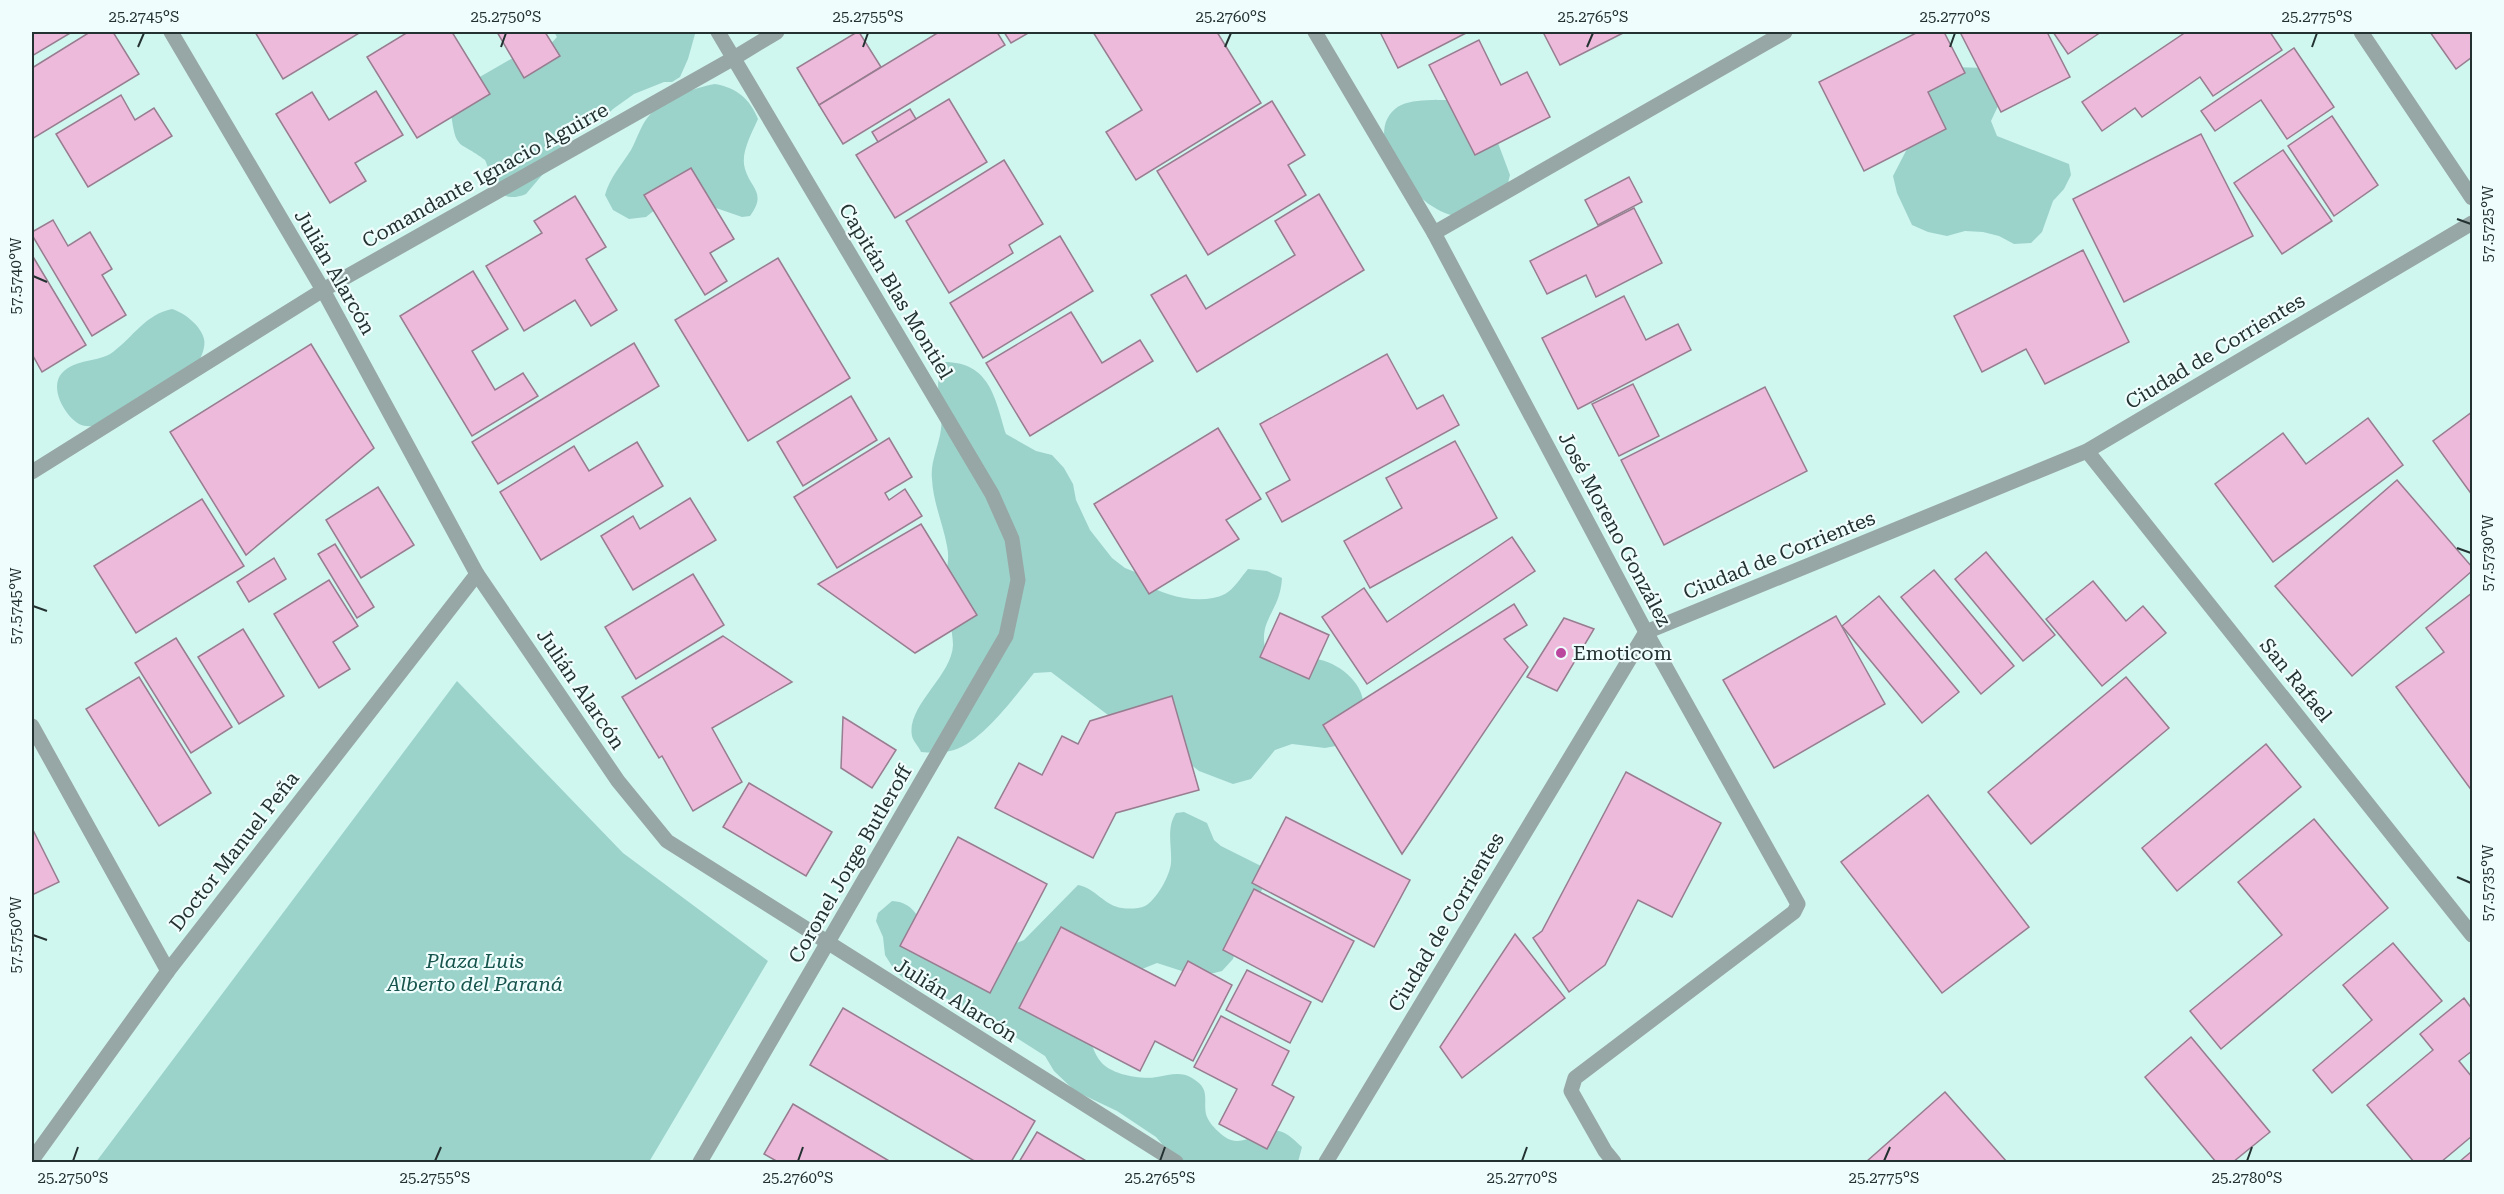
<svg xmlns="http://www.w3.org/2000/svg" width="2504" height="1194" font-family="'Roboto Serif',serif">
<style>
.green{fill:#9bd3cb}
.building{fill:#edbadc;stroke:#977d8f;stroke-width:1.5}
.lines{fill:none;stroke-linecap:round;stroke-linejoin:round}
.lane{stroke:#97a7a5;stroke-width:15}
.street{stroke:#97a7a5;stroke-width:15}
.ticks{fill:none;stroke:#233230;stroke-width:2}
.poi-dot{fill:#bb469e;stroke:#effefc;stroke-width:2}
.labels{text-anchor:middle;stroke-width:4.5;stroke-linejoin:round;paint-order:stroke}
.street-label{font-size:20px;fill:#233230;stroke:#effefc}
.poi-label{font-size:20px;fill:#233230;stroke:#effefc;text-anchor:start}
.park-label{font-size:20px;font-style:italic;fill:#16544d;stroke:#effefc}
.neatline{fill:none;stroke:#233230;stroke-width:2}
.ticks-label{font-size:15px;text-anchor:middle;fill:#233230}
</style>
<rect width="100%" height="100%" fill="#d0f6f0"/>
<!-- green -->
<g class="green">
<path d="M554 32H694L695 34 688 59 680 77 672 82H664L634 94 613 109 600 122 583 126 564 142 549 167 526 194C497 206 494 181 485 160 459 140 456 152 451 113L471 82 511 59 529 58 545 50 557 37Z"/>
<path d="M1952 67 1986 68 2005 91 1991 121 1997 136 2069 164 2071 175 2064 189 2053 201 2042 232 2031 243 2014 244 1999 236 1983 232 1965 231 1947 236 1928 232 1912 225 1897 193 1893 176 1909 145 1905 114Z"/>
<path d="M715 84C737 88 750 99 758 119 752 133 740 153 745 169 751 189 767 193 750 216L742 217 716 208 701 197 667 200 646 217 629 219 613 210 605 195C610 177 621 166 631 150 637 139 640 127 648 117 663 99 693 88 715 84Z"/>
<path d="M1462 99 1498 143 1510 175 1506 191C1496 197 1474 214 1462 216 1424 219 1358 140 1395 109 1410 96 1442 102 1462 99Z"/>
<path d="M172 309C185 313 201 326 204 339 206 347 201 357 198 364L97 426C91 426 84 427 79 424 64 415 49 387 62 373 76 358 98 363 113 352 133 337 146 314 172 309Z"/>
<path d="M944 362C990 362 995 398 1006 434L1036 451 1052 455 1064 468 1073 484 1076 500 1090 530 1112 558 1125 568 1140 574 1142 582C1164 596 1201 606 1225 594 1233 590 1242 576 1248 569L1267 571 1282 578C1280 616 1253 620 1269 661 1284 660 1301 657 1316 659 1341 662 1374 691 1360 718 1355 727 1347 736 1341 745L1325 748 1292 744 1275 750 1251 779 1233 784 1199 771 1171 749 1108 715 1051 672 1034 673C1015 696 983 741 954 750 943 753 933 753 921 752 919 747 913 741 912 736 906 706 952 676 953 645 953 629 946 612 945 595 943 578 951 563 947 546 943 524 933 502 932 479 930 462 939 446 941 429 944 403 931 390 944 362Z"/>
<path d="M457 681 623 853 768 961 649 1162H96Z"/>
<path d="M1184 812 1207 823 1214 840 1221 846 1261 866 1266 883 1244 920 1233 959 1222 971 1214 973H1188L1157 963 1142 969 1086 1029C1090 1039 1094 1054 1101 1062 1112 1075 1142 1080 1157 1077 1170 1075 1180 1071 1192 1078 1211 1089 1203 1099 1206 1114 1208 1123 1222 1137 1231 1140 1248 1145 1263 1127 1279 1131 1288 1133 1295 1141 1302 1147L1298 1162H1167L1162 1144 1156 1137 1117 1111 1075 1091 1054 1071 1045 1056 973 1010 908 982 895 971 885 955 883 937 876 921 878 913 892 901C917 902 922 925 930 944L1007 947 1024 940 1078 885C1095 888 1105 906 1122 908 1128 909 1139 909 1145 906 1156 900 1170 876 1171 863 1172 846 1166 828 1176 813Z"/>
</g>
<!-- building -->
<g class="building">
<path d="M32 32H72L32 56Z"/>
<path d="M90 32H113L139 74 32 139V68Z"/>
<path d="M255 32H361L283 79Z"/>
<path d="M408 32H452L490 94 417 138 367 57Z"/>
<path d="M497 32H545L560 56 524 78Z"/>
<path d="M857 32H859L881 67 819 105 797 68Z"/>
<path d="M939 32H997L1005 45 843 144 819 105Z"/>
<path d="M1004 32H1030L1011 43Z"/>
<path d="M1093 32H1217L1261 103 1136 180 1106 132 1142 110Z"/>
<path d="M1380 32H1468L1398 68Z"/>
<path d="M1543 32H1625L1560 65Z"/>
<path d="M1918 32H1944L1965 73 1928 92 1946 129 1864 171 1819 82Z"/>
<path d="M1960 32H2047L2070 77 2001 112Z"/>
<path d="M2053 32H2101L2068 54Z"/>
<path d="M2186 32H2270L2282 50 2213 96 2200 77 2142 117 2135 108 2102 131 2082 102Z"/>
<path d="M2430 32H2472V57L2456 69Z"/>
<path d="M1479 40 1501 85 1527 72 1550 117 1475 155 1429 65Z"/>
<path d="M2294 48 2334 107 2287 139 2261 100 2215 131 2201 111Z"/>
<path d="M376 91 403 135 355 163 366 181 330 203 276 114 312 92 329 120Z"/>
<path d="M121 95 135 120 154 108 172 136 88 187 56 134Z"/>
<path d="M949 99 987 162 895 218 856 155Z"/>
<path d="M1272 101 1305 155 1288 165 1306 195 1208 255 1157 171Z"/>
<path d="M910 109 916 119 878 142 872 132Z"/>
<path d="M2332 116 2378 185 2334 216 2288 146Z"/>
<path d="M2201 134 2253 236 2124 302 2073 199Z"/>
<path d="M2283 150 2332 221 2282 254 2234 183Z"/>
<path d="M1004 160 1043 224 1009 245 1013 253 949 293 906 221Z"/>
<path d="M691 168 734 239 710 253 727 281 705 295 644 195Z"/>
<path d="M1629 177 1642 202 1598 225 1585 200Z"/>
<path d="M1319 194 1364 270 1197 372 1151 295 1186 275 1206 309 1295 255 1275 221Z"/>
<path d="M575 196 606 247 586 259 617 310 591 326 575 300 524 331 486 266 542 233 534 221Z"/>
<path d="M1634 208 1662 263 1596 297 1586 275 1547 294 1530 261Z"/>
<path d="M53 220 68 246 90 232 112 269 102 275 126 315 92 336 32 235V232Z"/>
<path d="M1060 236 1093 291 983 358 950 303Z"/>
<path d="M2083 250 2129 342 2045 384 2026 349 1982 372 1954 316Z"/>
<path d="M32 255 86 345 42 372 32 354Z"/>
<path d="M778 258 850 378 748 441 675 320Z"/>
<path d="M473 271 508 329 472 351 495 390 523 373 538 396 472 436 400 316Z"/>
<path d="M1624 296 1646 340 1678 324 1691 350 1578 409 1542 338Z"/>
<path d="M1071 312 1102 363 1140 340 1153 361 1030 436 986 363Z"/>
<path d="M634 343 659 386 498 484 472 442Z"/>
<path d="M311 344 374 448 246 555 170 432Z"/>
<path d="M1387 354 1417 409 1443 395 1459 425 1282 522 1266 493 1290 480 1260 424Z"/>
<path d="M1633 384 1659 436 1619 456 1592 404Z"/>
<path d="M1765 387 1807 471 1664 545 1621 460Z"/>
<path d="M851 396 877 440 803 486 777 442Z"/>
<path d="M2472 412V495L2433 441Z"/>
<path d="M2368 418 2403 465 2273 562 2215 484 2283 433 2306 464Z"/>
<path d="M1218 428 1261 499 1226 520 1239 539 1149 594 1094 504Z"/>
<path d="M889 438 912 477 885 493 889 500 905 489 922 516 837 568 794 497Z"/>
<path d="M1455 441 1497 518 1370 588 1344 541 1402 508 1386 478Z"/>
<path d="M637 442 663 486 541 560 500 492 574 446 589 471Z"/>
<path d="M2397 480 2472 567V571L2352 676 2275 586Z"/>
<path d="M378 487 414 545 361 578 326 520Z"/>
<path d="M690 498 716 540 633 590 601 536 633 516 640 529Z"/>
<path d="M202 499 244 566 136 633 94 566Z"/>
<path d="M921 524 977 615 915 653 818 584Z"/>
<path d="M1512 537 1535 571 1367 684 1322 617 1364 588 1387 622Z"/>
<path d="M335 544 374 607 357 618 318 554Z"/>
<path d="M1986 552 2055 635 2023 661 1955 579Z"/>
<path d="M274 558 286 579 249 602 237 582Z"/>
<path d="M1934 570 2014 666 1981 694 1901 597Z"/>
<path d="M693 574 724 625 636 679 605 627Z"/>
<path d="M329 580 358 626 333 642 350 669 319 688 274 614Z"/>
<path d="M2093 581 2126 621 2143 606 2166 633 2102 686 2046 619Z"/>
<path d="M2472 593V791L2396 687 2444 652 2426 628Z"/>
<path d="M1879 596 1959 692 1922 723 1842 626Z"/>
<path d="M1514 604 1527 625 1504 639 1528 667 1402 854 1323 725Z"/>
<path d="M1280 613 1329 635 1309 679 1260 657Z"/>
<path d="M1836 616 1885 704 1774 768 1723 680Z"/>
<path d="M1564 618 1594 629 1557 691 1527 677Z"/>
<path d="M243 629 284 696 239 724 198 657Z"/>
<path d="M723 636 792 682 712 728 742 782 693 811 662 756 659 758 622 697Z"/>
<path d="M176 638 232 727 191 753 135 663Z"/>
<path d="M139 677 211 793 159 826 86 709Z"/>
<path d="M2126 677 2169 728 2031 844 1988 792Z"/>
<path d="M1172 696 1199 790 1116 813 1093 858 995 808 1019 763 1042 775 1062 736 1078 744 1090 721Z"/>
<path d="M843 717 896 750 872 788 841 768Z"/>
<path d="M2266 744 2301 787 2177 891 2142 848Z"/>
<path d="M1626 772 1721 823 1672 917 1638 900 1605 965 1569 992 1533 938 1542 931Z"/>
<path d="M749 783 832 832 806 876 723 827Z"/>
<path d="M1928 795 2029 927 1942 993 1841 862Z"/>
<path d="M1286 817 1410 880 1374 947 1252 883Z"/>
<path d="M2314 819 2388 908 2221 1049 2190 1011 2282 935 2238 882Z"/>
<path d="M32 828 59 882 32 895Z"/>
<path d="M958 837 1047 884 990 993 900 946Z"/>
<path d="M1254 889 1354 941 1322 1002 1223 950Z"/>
<path d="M1061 927 1175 986 1188 961 1232 985 1193 1061 1155 1041 1140 1071 1019 1008Z"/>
<path d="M1515 934 1565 998 1462 1078 1440 1047Z"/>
<path d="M2393 943 2442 1001 2332 1093 2313 1070 2372 1020 2343 985Z"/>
<path d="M1247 970 1311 1002 1290 1043 1226 1010Z"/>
<path d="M2464 998 2472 1009V1051L2459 1061 2472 1077V1136L2441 1162H2414L2367 1105 2433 1050 2420 1034Z"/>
<path d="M843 1008 1035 1121 1011 1162H976L810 1065Z"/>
<path d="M1221 1016 1289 1051 1272 1085 1294 1097 1267 1149 1219 1124 1237 1089 1194 1067Z"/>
<path d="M2191 1037 2270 1132 2233 1162H2216L2145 1077Z"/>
<path d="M1945 1092 2007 1162H1866Z"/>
<path d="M793 1104 891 1162H778L764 1154Z"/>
<path d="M1037 1132 1088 1162H1019Z"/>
<path d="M2472 1151V1162H2459Z"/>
</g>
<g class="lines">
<!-- lane -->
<path class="lane" d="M1614 1162 1605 1151 1571 1091 1575 1078 1794 912 1798 904 1646 632"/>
<!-- street -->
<g class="street">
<path d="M171 32 323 290 477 574 618 781 667 841 1176 1162"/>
<path d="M1315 32 1434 233 1646 632"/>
<path d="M2361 32 2472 198"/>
<path d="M1434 233 1785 32"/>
<path d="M2087 451 2472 935"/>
<path d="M32 472 323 290 734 58 777 32"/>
<path d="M32 726 168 971"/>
<path d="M32 1160 168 971 477 574"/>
<path d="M700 1162 1006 636 1018 580 1012 539 992 494 718 32"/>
<path d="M1326 1162 1646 632 2087 451 2472 223"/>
</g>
</g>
<!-- ticks -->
<path class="ticks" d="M138 47 144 33M501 47 506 33M863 47 868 33M1225 47 1231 33M1587 47 1593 33M1950 47 1955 33M2312 47 2317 33M2457 219 2471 224M33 276 47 282M2457 548 2471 553M33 606 47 611M2457 877 2471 883M33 935 47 940M73 1161 78 1147M435 1161 441 1147M798 1161 803 1147M1160 1161 1165 1147M1522 1161 1527 1147M1884 1161 1890 1147M2247 1161 2252 1147"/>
<!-- markers -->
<circle class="poi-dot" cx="1561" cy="653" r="6"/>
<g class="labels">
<!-- street labels -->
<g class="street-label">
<text transform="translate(485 175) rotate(-29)" y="7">Comandante Ignacio Aguirre</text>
<text transform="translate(335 272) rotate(60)" y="7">Julián Alarcón</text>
<text transform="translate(896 291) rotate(59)" y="7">Capitán Blas Montiel</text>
<text transform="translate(2215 351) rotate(-31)" y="7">Ciudad de Corrientes</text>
<text transform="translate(1615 529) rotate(62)" y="7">José Moreno González</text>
<text transform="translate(1779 555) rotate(-22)" y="7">Ciudad de Corrientes</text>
<text transform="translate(2296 680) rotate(51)" y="7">San Rafael</text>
<text transform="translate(581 689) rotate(56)" y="7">Julián Alarcón</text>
<text transform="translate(234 851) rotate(-52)" y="7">Doctor Manuel Peña</text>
<text transform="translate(850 864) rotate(-60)" y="7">Coronel Jorge Butleroff</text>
<text transform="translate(1446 922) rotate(-59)" y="7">Ciudad de Corrientes</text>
<text transform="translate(956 1000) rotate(32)" y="7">Julián Alarcón</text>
</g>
<!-- poi labels -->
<g class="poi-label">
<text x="1573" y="660">Emoticom</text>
</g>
<!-- park labels -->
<g class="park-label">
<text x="475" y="968">Plaza Luis<tspan x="475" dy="23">Alberto del Paraná</tspan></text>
</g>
</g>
<!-- border -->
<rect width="2504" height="1194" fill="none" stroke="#effefc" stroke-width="66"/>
<rect x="33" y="33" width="2438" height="1128" class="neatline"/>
<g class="ticks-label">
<text x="144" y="22">25.2745°S</text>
<text x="506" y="22">25.2750°S</text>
<text x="868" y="22">25.2755°S</text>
<text x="1231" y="22">25.2760°S</text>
<text x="1593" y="22">25.2765°S</text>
<text x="1955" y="22">25.2770°S</text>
<text x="2317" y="22">25.2775°S</text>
<text transform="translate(2488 224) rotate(-90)" y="5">57.5725°W</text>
<text transform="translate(16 276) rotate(-90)" y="5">57.5740°W</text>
<text transform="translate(2488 553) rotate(-90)" y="5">57.5730°W</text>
<text transform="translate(16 606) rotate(-90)" y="5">57.5745°W</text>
<text transform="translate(2488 883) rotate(-90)" y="5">57.5735°W</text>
<text transform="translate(16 935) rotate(-90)" y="5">57.5750°W</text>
<text x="73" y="1183">25.2750°S</text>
<text x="435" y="1183">25.2755°S</text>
<text x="798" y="1183">25.2760°S</text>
<text x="1160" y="1183">25.2765°S</text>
<text x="1522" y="1183">25.2770°S</text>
<text x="1884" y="1183">25.2775°S</text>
<text x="2247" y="1183">25.2780°S</text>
</g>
</svg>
